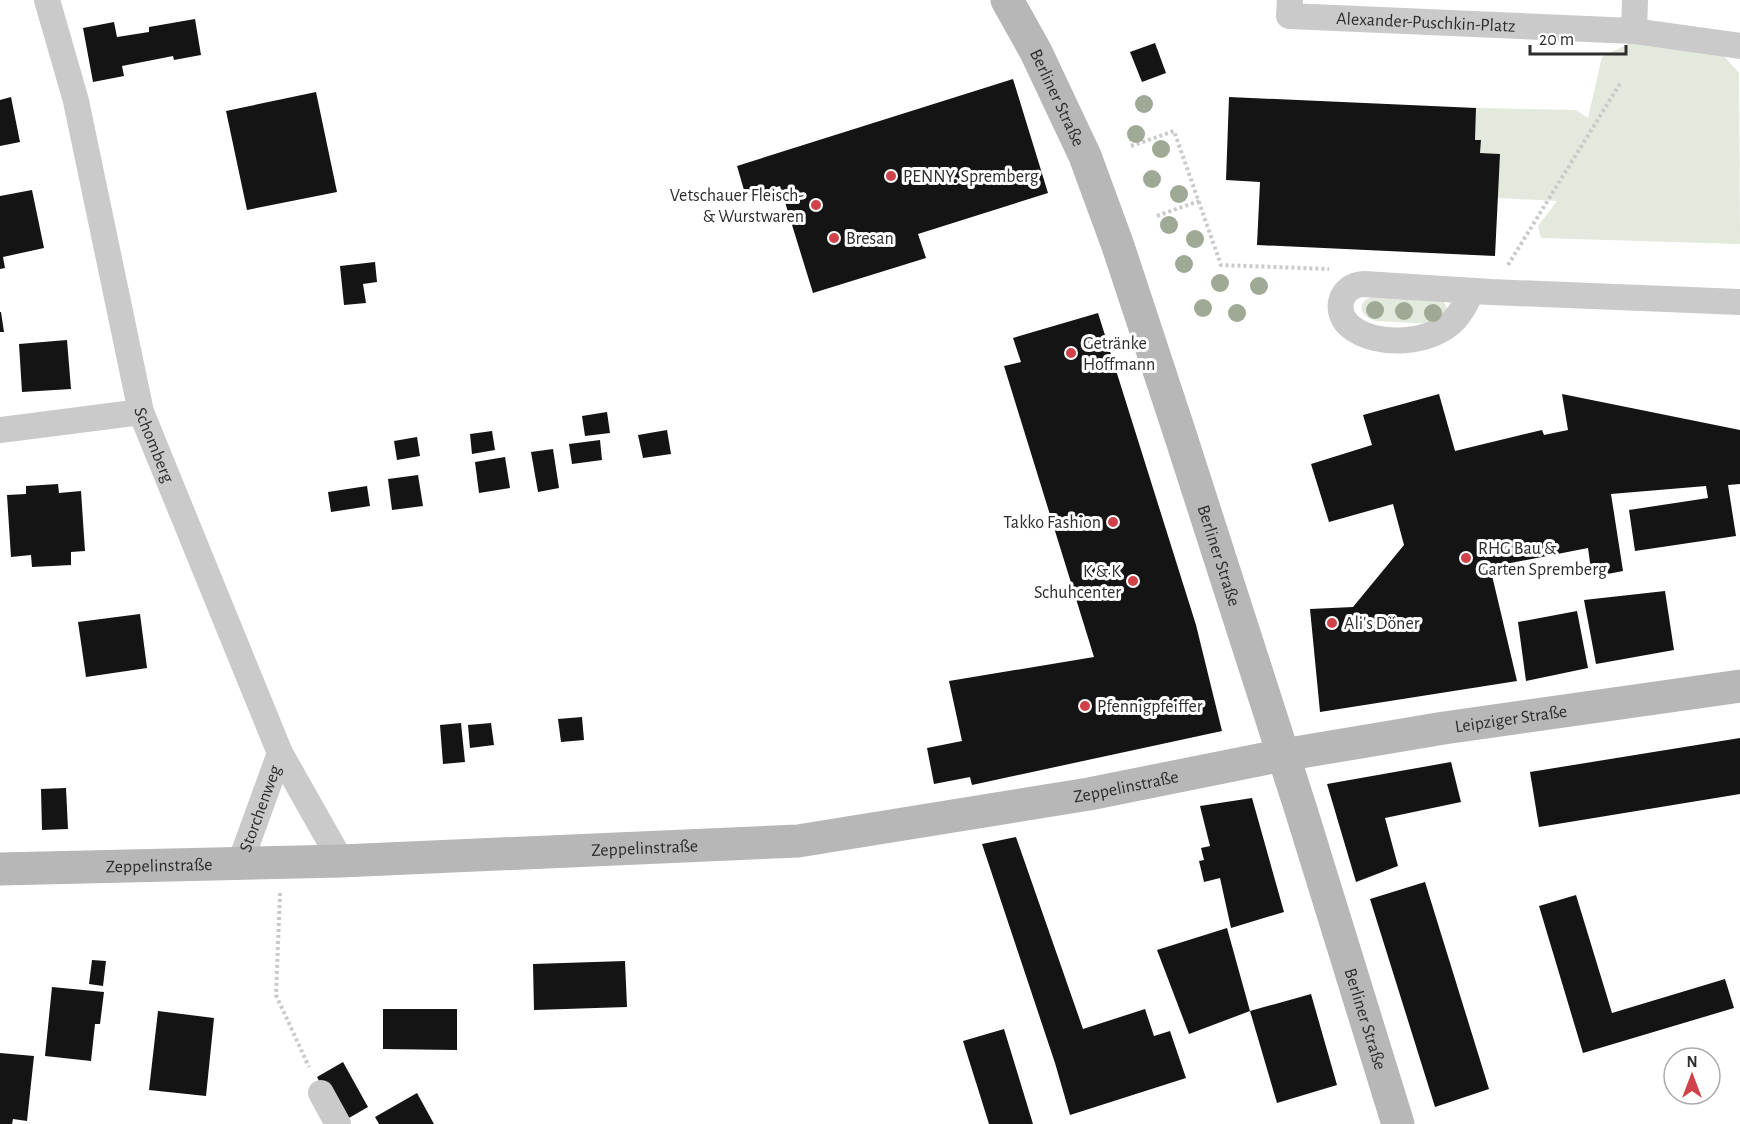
<svg xmlns="http://www.w3.org/2000/svg" width="1740" height="1124" font-family="'Alegreya Sans',sans-serif">
<style>
.green{fill:#e3e9dc}
.building{fill:#141414}
.lines{fill:none;stroke-linecap:round;stroke-linejoin:round}
.path{stroke:#cacaca;stroke-width:4;stroke-dasharray:3 3;stroke-linecap:butt}
.street{stroke:#cacaca;stroke-width:26}
.secondary{stroke:#b7b7b7;stroke-width:33}
.tree{fill:#9fa995}
.poi-dot{fill:#d1414a;stroke:#fff;stroke-width:2}
.labels{text-anchor:middle;stroke-width:6;stroke-linejoin:round;paint-order:stroke}
.street-label{font-size:18px;fill:#2d2d2d;stroke:#fff}
.poi-label{font-size:18px;fill:#2d2d2d;stroke:#fff;text-anchor:start}
</style>
<rect width="100%" height="100%" fill="#fff"/>
<!-- green -->
<g class="green">
<path d="M1642 37 1714 45 1739 73 1740 244 1541 238 1538 226 1557 201 1497 198 1500 154 1480 153 1481 140H1475L1476 108 1576 110 1588 118 1602 57Z"/>
<path d="M1371 297 1435 299 1444 302 1449 312 1435 324 1376 321C1362 318 1354 304 1371 297Z"/>
</g>
<!-- building -->
<g class="building">
<path d="M195 19 201 55 174 60 173 56 122 66 124 76 93 82 83 28 114 22 117 37 149 32V27Z"/>
<path d="M1155 43 1166 73 1142 82 1130 52Z"/>
<path d="M1013 79 1048 193 918 234 926 258 813 293 780 186 746 197 737 166Z"/>
<path d="M316 92 337 192 247 210 226 111Z"/>
<path d="M11 97 20 142 0 146V100Z"/>
<path d="M1229 97 1476 108 1475 140H1481L1480 153 1500 154 1495 256 1257 245 1260 182 1226 180Z"/>
<path d="M32 190 44 248 3 257 5 268 0 269V196Z"/>
<path d="M375 262 377 282 363 284 366 303 344 305 340 266Z"/>
<path d="M0 312H1L4 332H0Z"/>
<path d="M1098 313 1196 625 1222 731 972 785 970 777 934 784 927 748 962 741 949 681 1094 657 1004 366 1021 362 1013 338Z"/>
<path d="M67 340 71 389 22 392 19 344Z"/>
<path d="M1439 394 1455 451 1542 430 1544 435 1568 430 1562 394 1740 430V484L1728 485 1736 536 1635 551 1629 510 1708 498 1706 486 1611 494 1623 571 1592 577 1588 548 1490 567 1517 681 1320 712 1310 609 1353 607 1404 545 1393 504 1329 522 1311 464 1372 445 1363 415Z"/>
<path d="M607 412 610 433 585 436 582 416Z"/>
<path d="M667 430 671 454 643 458 638 435Z"/>
<path d="M492 431 495 450 472 454 470 434Z"/>
<path d="M417 437 420 456 397 460 394 441Z"/>
<path d="M600 440 602 460 572 464 569 444Z"/>
<path d="M553 449 559 488 538 492 531 452Z"/>
<path d="M505 457 510 488 479 493 475 462Z"/>
<path d="M418 475 423 506 392 510 388 479Z"/>
<path d="M58 484 59 493 81 491 85 551 71 552V565L32 567 31 555 11 557 7 495 26 494V486Z"/>
<path d="M367 486 370 506 331 512 328 492Z"/>
<path d="M1665 591 1674 650 1596 664 1584 600Z"/>
<path d="M1577 611 1588 668 1526 681 1518 622Z"/>
<path d="M140 614 147 668 86 677 78 622Z"/>
<path d="M582 717 584 740 561 742 558 719Z"/>
<path d="M461 723 465 762 443 764 440 725Z"/>
<path d="M491 723 494 745 470 748 468 725Z"/>
<path d="M1740 738V794L1539 827 1530 772Z"/>
<path d="M1451 762 1461 802 1385 818 1398 866 1356 882 1327 784Z"/>
<path d="M66 788 68 829 42 830 41 789Z"/>
<path d="M1252 798 1284 912 1231 928 1220 878 1204 882 1199 861 1204 860 1201 848 1210 846 1200 806Z"/>
<path d="M1016 837 1083 1029 1145 1009 1154 1036 1170 1031 1186 1078 1070 1115 1055 1063 982 844Z"/>
<path d="M1425 882 1489 1089 1435 1107 1370 899Z"/>
<path d="M1576 895 1612 1013 1725 979 1734 1008 1583 1053 1539 906Z"/>
<path d="M1227 928 1250 1011 1189 1034 1157 950Z"/>
<path d="M92 960 106 961 103 986 89 984Z"/>
<path d="M625 961 627 1007 534 1010 533 964Z"/>
<path d="M52 987 104 992 100 1024H95L91 1061 45 1056Z"/>
<path d="M1311 994 1337 1085 1277 1103 1250 1011Z"/>
<path d="M383 1009H457V1050L383 1049Z"/>
<path d="M158 1011 214 1018 206 1096 149 1090Z"/>
<path d="M1004 1029 1033 1124H989L963 1041Z"/>
<path d="M0 1053 34 1056 27 1121 13 1119 12 1124H0Z"/>
<path d="M343 1062 368 1107 342 1122 317 1077Z"/>
<path d="M417 1093 434 1124H379L375 1117Z"/>
</g>
<g class="lines">
<!-- path -->
<g class="path">
<path d="M1131 146 1174 131 1221 265 1329 269"/>
<path d="M1157 216 1199 201"/>
<path d="M1508 265 1621 82"/>
<path d="M280 893 276 995 309 1067"/>
</g>
<!-- street -->
<g class="street">
<path id="s1" d="M47 0 76 101 141 412 280 753 341 861"/>
<path id="s2" d="M1290 0 1289 16 1634 31 1740 46"/>
<path d="M1634 31 1635 0"/>
<path d="M1472 291C1467 300 1463 311 1455 319 1433 344 1377 348 1351 327 1333 313 1339 285 1364 284L1491 292 1740 302"/>
<path d="M0 430 141 412"/>
<path id="s3" d="M240 863 280 753"/>
<path d="M321 1093 338 1124"/>
</g>
<!-- secondary -->
<g class="secondary">
<path id="s4" d="M1007 0 1036 52 1085 156 1118 246 1179 431 1301 810 1398 1124"/>
<path id="s5" d="M0 869 341 861 798 841 1089 794 1283 755 1444 728 1740 686"/>
</g>
</g>
<!-- trees -->
<g class="tree">
<circle cx="1144" cy="104" r="9"/>
<circle cx="1136" cy="134" r="9"/>
<circle cx="1161" cy="149" r="9"/>
<circle cx="1152" cy="179" r="9"/>
<circle cx="1179" cy="194" r="9"/>
<circle cx="1169" cy="225" r="9"/>
<circle cx="1195" cy="239" r="9"/>
<circle cx="1184" cy="264" r="9"/>
<circle cx="1220" cy="283" r="9"/>
<circle cx="1259" cy="286" r="9"/>
<circle cx="1203" cy="308" r="9"/>
<circle cx="1375" cy="310" r="9"/>
<circle cx="1404" cy="311" r="9"/>
<circle cx="1237" cy="313" r="9"/>
<circle cx="1433" cy="313" r="9"/>
</g>
<!-- markers -->
<g class="poi-dot">
<circle cx="891" cy="176" r="6"/>
<circle cx="816" cy="205" r="6"/>
<circle cx="834" cy="238" r="6"/>
<circle cx="1071" cy="353" r="6"/>
<circle cx="1113" cy="522" r="6"/>
<circle cx="1466" cy="558" r="6"/>
<circle cx="1133" cy="581" r="6"/>
<circle cx="1332" cy="623" r="6"/>
<circle cx="1085" cy="706" r="6"/>
</g>
<g class="labels">
<!-- street labels -->
<g class="street-label">
<text dy="6" stroke="none"><textPath href="#s2" startOffset="153">Alexander-Puschkin-Platz</textPath></text>
<text dy="6" stroke="none"><textPath href="#s4" startOffset="110">Berliner Straße</textPath></text>
<text dy="6" stroke="none"><textPath href="#s1" startOffset="458">Schomberg</textPath></text>
<text dy="6" stroke="none"><textPath href="#s4" startOffset="596">Berliner Straße</textPath></text>
<text dy="6" stroke="none"><textPath href="#s5" startOffset="1522">Leipziger Straße</textPath></text>
<text dy="6" stroke="none"><textPath href="#s5" startOffset="1131">Zeppelinstraße</textPath></text>
<text dy="6" stroke="none"><textPath href="#s3" startOffset="58">Storchenweg</textPath></text>
<text dy="6" stroke="none"><textPath href="#s5" startOffset="645">Zeppelinstraße</textPath></text>
<text dy="6" stroke="none"><textPath href="#s5" startOffset="159">Zeppelinstraße</textPath></text>
<text dy="6" stroke="none"><textPath href="#s4" startOffset="1082">Berliner Straße</textPath></text>
</g>
<!-- poi labels -->
<g class="poi-label">
<text x="903" y="182">PENNY. Spremberg</text>
<text x="804" y="201" text-anchor="end">Vetschauer Fleisch-<tspan x="804" dy="21">&amp; Wurstwaren</tspan></text>
<text x="846" y="244">Bresan</text>
<text x="1083" y="349">Getränke<tspan x="1083" dy="21">Hoffmann</tspan></text>
<text x="1101" y="528" text-anchor="end">Takko Fashion</text>
<text x="1478" y="554">RHG Bau &amp;<tspan x="1478" dy="21">Garten Spremberg</tspan></text>
<text x="1121" y="577" text-anchor="end">K &amp; K<tspan x="1121" dy="21">Schuhcenter</tspan></text>
<text x="1344" y="629">Ali's Döner</text>
<text x="1097" y="712">Pfennigpfeiffer</text>
</g>
</g>
<!-- north arrow -->
<g transform="translate(1692 1076)"><circle r="28" fill="#ffffff" stroke="#ababab" stroke-width="1.5"/>
<path d="M0-4.5L10 22L0 15L-10 22Z" fill="#d1414a"/>
<text y="-9" font-size="16" font-weight="bold" text-anchor="middle" fill="#2d2d2d">N</text>
</g>
<!-- scale -->
<path d="M1530 45v9h96v-9" fill="none" stroke="#2d2d2d" stroke-width="3"/>
<text x="1539" y="45" font-size="18" fill="#2d2d2d" stroke="#ffffff" stroke-width="4.5" paint-order="stroke">20 m</text>
</svg>
